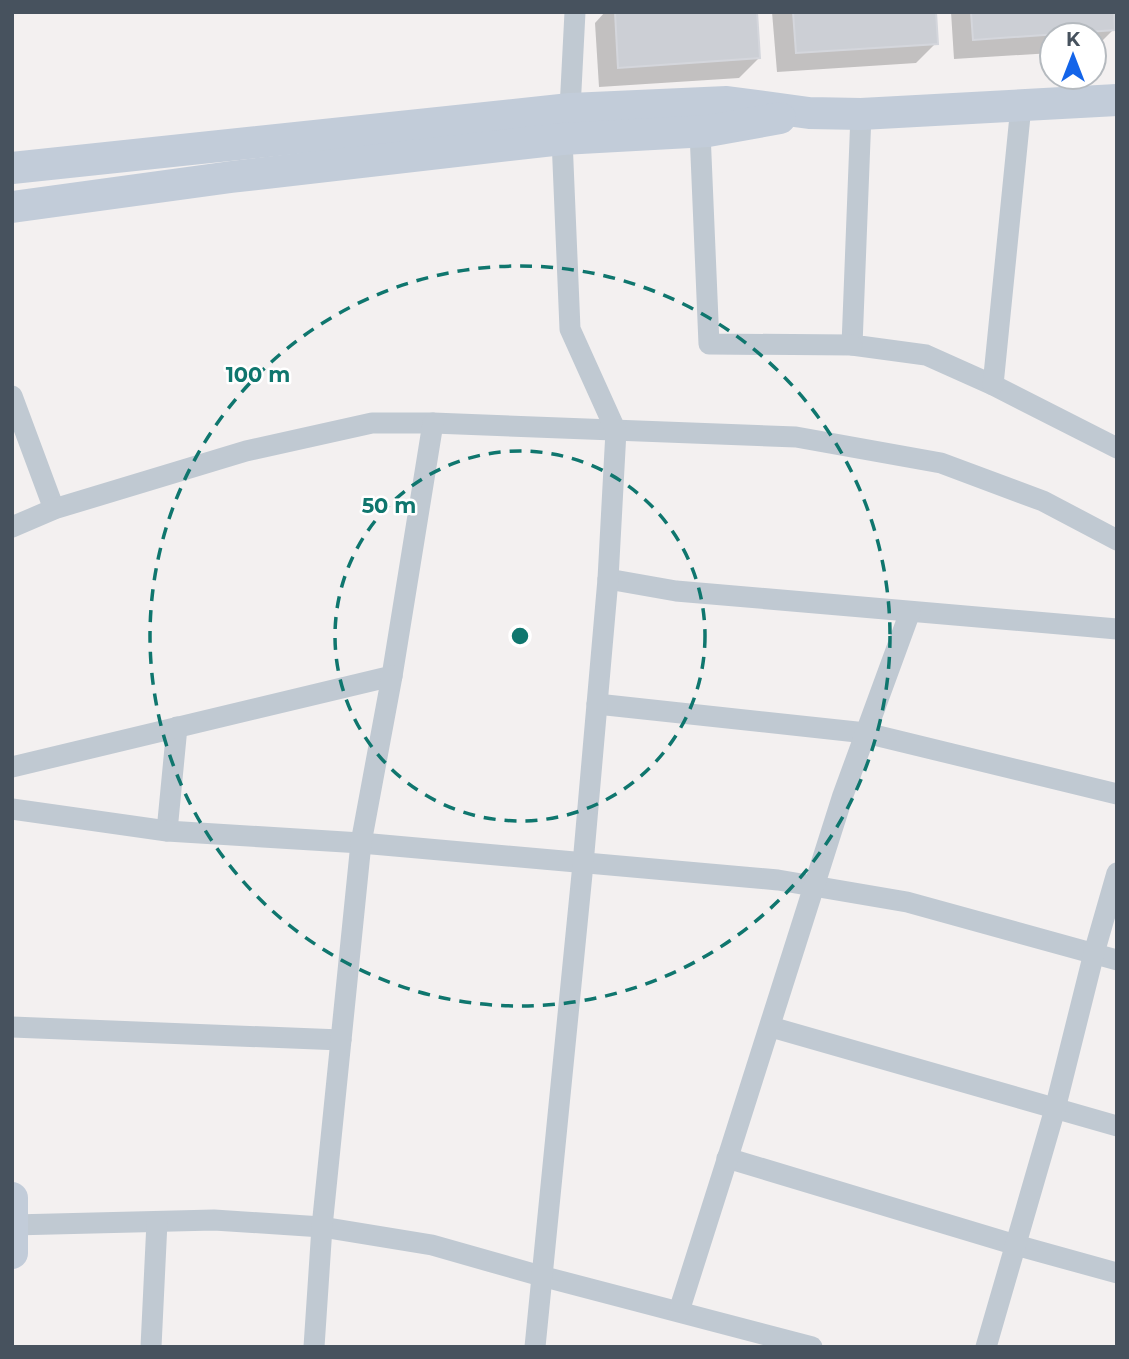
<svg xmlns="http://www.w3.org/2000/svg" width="1129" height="1359" font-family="Montserrat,sans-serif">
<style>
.shadow{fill:#0003}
.building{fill:#cccfd5;stroke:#d4d6dc;stroke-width:2}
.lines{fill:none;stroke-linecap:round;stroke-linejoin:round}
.street{stroke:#c0c9d2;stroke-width:21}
.secondary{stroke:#c2ccd9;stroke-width:32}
.ring{fill:none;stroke:#0f766e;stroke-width:3.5;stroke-dasharray:12 9}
.centre{fill:#0f766e;stroke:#fff;stroke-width:3.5}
.ring-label{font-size:21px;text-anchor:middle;font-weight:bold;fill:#0f766e;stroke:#fff;stroke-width:5;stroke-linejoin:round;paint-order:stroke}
</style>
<rect width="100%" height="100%" fill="#f3f0f0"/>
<!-- shadow -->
<g class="shadow">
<path d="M605 12H756L759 58 739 78 599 87 595 23Z"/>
<path d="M772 12H934L936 43 916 63 777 72Z"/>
<path d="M951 12H1112L1113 30 1094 49V35H1052V53L954 59Z"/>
</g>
<!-- building -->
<g class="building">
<path d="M615 12H757L760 58 618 68Z"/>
<path d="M793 12H936L938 44 796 53Z"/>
<path d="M971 12H1114L1115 30 973 40Z"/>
</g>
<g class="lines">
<!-- street -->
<g class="street">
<path d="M861 114 852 345 926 355 993 385 1117 448"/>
<path d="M700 132 709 344 852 345"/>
<path d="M993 385 1021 106"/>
<path d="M12 396 54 509"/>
<path d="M12 527 54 509 246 451 372 423H433L796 437 941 463 1043 501 1117 540"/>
<path d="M608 579 676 591 1117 629"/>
<path d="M597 704 866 733 1117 794"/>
<path d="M177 727 167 831 361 843 778 880 907 902 1117 960"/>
<path d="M12 767 392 676 433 423"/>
<path d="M12 809 167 831"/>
<path d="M12 1027 341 1040"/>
<path d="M771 1027 1117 1126"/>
<path d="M727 1158 1016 1245 1117 1273"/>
<path d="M13 1225 214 1220 322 1227 432 1245 541 1276 812 1347"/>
<path d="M679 1311 843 795 910 612"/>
<path d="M151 1347 157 1222"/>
<path d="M314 1347 322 1227 361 843 392 676"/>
<path d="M535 1347 583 864 608 579 616 431 570 329 562 139 570 109 575 12"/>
<path d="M986 1347 1055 1109 1094 953 1117 873"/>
</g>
<!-- secondary -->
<g class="secondary">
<path d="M12 168 570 109 727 102 809 113 861 114 1117 100"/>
<path d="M12 207 231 177 562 139 708 131 780 118"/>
<path d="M12 1198V1253"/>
</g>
</g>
<!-- distance rings -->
<g class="ring">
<circle cx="520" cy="636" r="185"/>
<circle cx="520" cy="636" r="370"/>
</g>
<circle cx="520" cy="636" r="10" class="centre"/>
<g class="ring-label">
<text x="258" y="382">100 m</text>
<text x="389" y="513">50 m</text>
</g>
<!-- border -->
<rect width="1129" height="1359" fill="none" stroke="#47525e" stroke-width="28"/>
<!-- north arrow -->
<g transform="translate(1073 56)"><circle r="33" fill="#ffffff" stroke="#b5babf" stroke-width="2"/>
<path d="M0-5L12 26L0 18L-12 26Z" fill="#1364e9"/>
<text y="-10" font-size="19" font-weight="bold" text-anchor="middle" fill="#47525e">K</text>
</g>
</svg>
